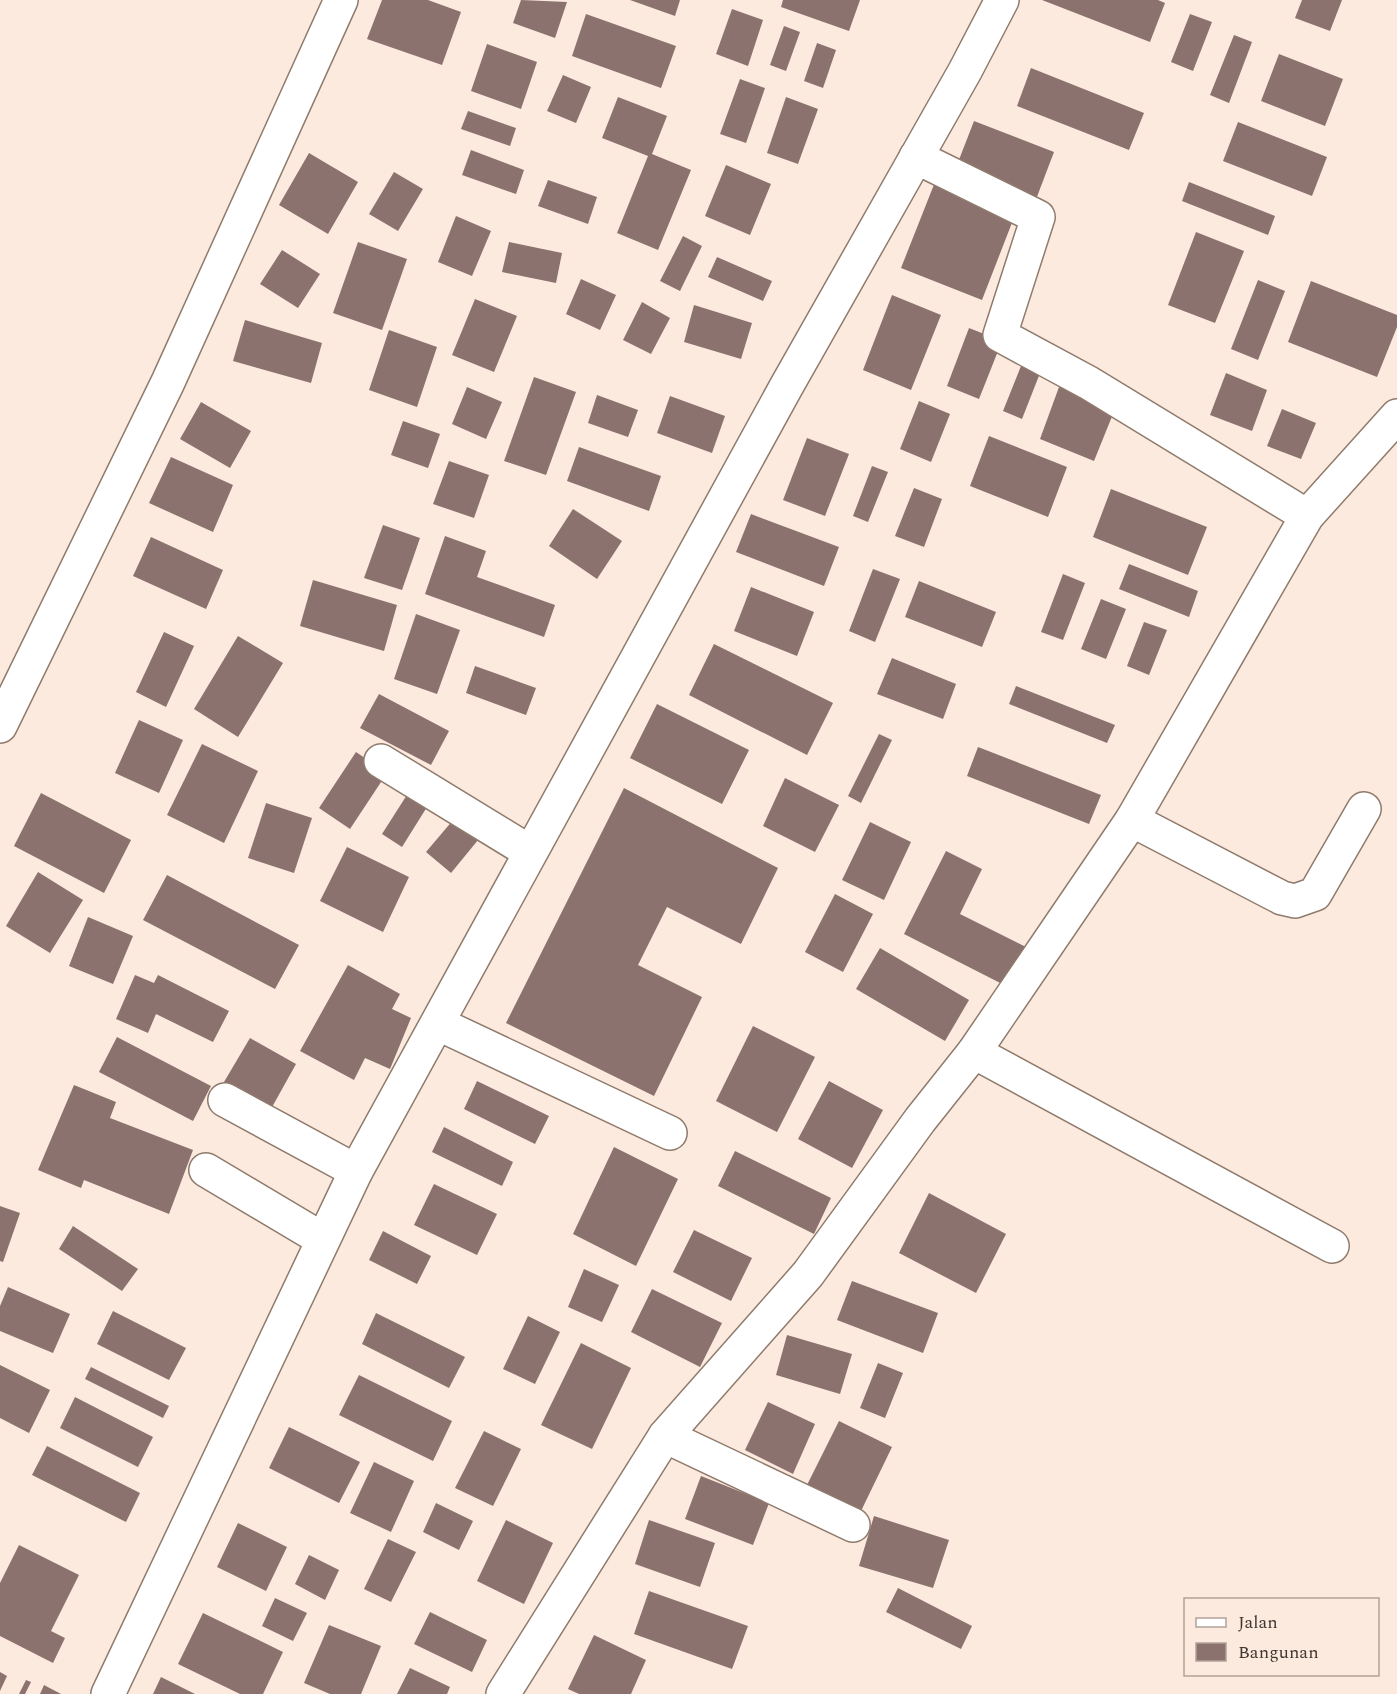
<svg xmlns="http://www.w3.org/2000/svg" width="1397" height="1694" font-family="Spectral,serif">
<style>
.building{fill:#8c726f}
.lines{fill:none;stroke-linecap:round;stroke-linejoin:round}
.minor-casing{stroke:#8f7b6c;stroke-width:36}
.minor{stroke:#fff;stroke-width:33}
</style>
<rect width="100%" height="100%" fill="#fdeade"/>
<!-- building -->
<g class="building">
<path d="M382 0H428L461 12 442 65 367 39Z"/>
<path d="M521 0 567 2 555 38 513 23Z"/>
<path d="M630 0H680L675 16Z"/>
<path d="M783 0H860L849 31 781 7Z"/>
<path d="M1042 0H1158L1165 3 1150 42Z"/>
<path d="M1302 0H1342L1330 31 1295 18Z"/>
<path d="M732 9 763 20 748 66 716 54Z"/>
<path d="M586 14 676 46 661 88 572 56Z"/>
<path d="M1190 14 1212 22 1193 71 1171 62Z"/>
<path d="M784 26 800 32 786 71 770 65Z"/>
<path d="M1234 35 1252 42 1229 103 1210 95Z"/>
<path d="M817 43 836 50 823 88 804 81Z"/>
<path d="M487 44 537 62 521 109 471 91Z"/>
<path d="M1279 54 1343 79 1325 126 1261 101Z"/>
<path d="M1031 68 1144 113 1129 150 1017 106Z"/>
<path d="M563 75 591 87 576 123 547 111Z"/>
<path d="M740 79 765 88 746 143 720 134Z"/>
<path d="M618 97 667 116 652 154 691 170 658 250 617 233 648 156 602 138Z"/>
<path d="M786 97 818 109 798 164 767 153Z"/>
<path d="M468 111 516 128 510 146 461 129Z"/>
<path d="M974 121 1054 152 1035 202 955 170Z"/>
<path d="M1238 122 1327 157 1312 196 1223 161Z"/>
<path d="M471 150 524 170 516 194 462 175Z"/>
<path d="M309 153 358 182 328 234 279 205Z"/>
<path d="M726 165 771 184 750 235 705 216Z"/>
<path d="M394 172 423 189 398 231 369 214Z"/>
<path d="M548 180 597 197 588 224 538 206Z"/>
<path d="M935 182 1015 215 982 300 901 268Z"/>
<path d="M1189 182 1275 216 1268 235 1182 201Z"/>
<path d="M456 216 491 231 472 276 438 262Z"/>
<path d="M1196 232 1244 251 1215 323 1168 305Z"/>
<path d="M683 236 702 246 680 291 660 281Z"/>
<path d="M358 242 407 259 382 330 333 313Z"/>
<path d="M509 242 562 253 556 283 502 272Z"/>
<path d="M282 250 320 274 298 308 260 284Z"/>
<path d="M717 257 772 281 763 301 708 277Z"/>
<path d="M581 279 616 295 600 330 566 314Z"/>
<path d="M1258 280 1285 291 1258 360 1231 349Z"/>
<path d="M1311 281 1397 315V327L1377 377 1288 342Z"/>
<path d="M892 295 941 315 911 390 863 370Z"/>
<path d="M475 299 517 316 494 372 452 355Z"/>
<path d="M642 302 670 318 651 354 623 340Z"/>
<path d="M694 305 752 323 741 359 684 342Z"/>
<path d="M245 320 322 343 311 383 233 361Z"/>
<path d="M969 328 1002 341 979 399 947 386Z"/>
<path d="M389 330 437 347 417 407 369 390Z"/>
<path d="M1025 356 1044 363 1022 419 1003 411Z"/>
<path d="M1226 373 1267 390 1252 431 1210 415Z"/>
<path d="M534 377 576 392 546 475 504 461Z"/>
<path d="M467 387 502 402 486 439 452 424Z"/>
<path d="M1059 387 1115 409 1094 461 1040 439Z"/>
<path d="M597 395 638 410 628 437 588 423Z"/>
<path d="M670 396 725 416 712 453 657 433Z"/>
<path d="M919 401 950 414 931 462 900 449Z"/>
<path d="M201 402 251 431 230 468 180 439Z"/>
<path d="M1282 409 1316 423 1301 459 1267 446Z"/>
<path d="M403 421 440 434 428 468 391 455Z"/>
<path d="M989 436 1067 467 1048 517 970 486Z"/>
<path d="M807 438 849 454 825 516 783 500Z"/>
<path d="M579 447 661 476 649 511 567 481Z"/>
<path d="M171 457 233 485 213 532 149 503Z"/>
<path d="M449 461 489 475 474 518 433 504Z"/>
<path d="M872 466 888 472 868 522 853 516Z"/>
<path d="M914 488 942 499 924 547 895 536Z"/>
<path d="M1111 489 1207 527 1188 575 1093 537Z"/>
<path d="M573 509 622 541 597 579 549 546Z"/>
<path d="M751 514 839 547 824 586 736 552Z"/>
<path d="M383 525 420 538 402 590 364 578Z"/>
<path d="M445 536 486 551 477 577 555 605 544 637 425 594Z"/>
<path d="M151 537 223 570 206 609 133 576Z"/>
<path d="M1129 564 1198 591 1189 617 1119 589Z"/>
<path d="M873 569 900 579 875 642 849 631Z"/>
<path d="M1063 574 1085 583 1063 640 1041 632Z"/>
<path d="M313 580 397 605 384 651 300 626Z"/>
<path d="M919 581 996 612 982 647 905 617Z"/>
<path d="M751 587 814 612 797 656 734 631Z"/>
<path d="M1101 599 1126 609 1106 659 1081 649Z"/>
<path d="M416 614 460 630 437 694 394 679Z"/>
<path d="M1144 622 1167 630 1149 675 1127 666Z"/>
<path d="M164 632 194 646 166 707 136 692Z"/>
<path d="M238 636 283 663 238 737 194 709Z"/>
<path d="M714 644 833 703 807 755 689 695Z"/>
<path d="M892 658 956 684 943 719 877 694Z"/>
<path d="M475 666 536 688 526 715 466 693Z"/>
<path d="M1016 686 1115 725 1107 743 1009 704Z"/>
<path d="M379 694 449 731 431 765 360 728Z"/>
<path d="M657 704 749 750 722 804 630 758Z"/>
<path d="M139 720 183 740 159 793 115 773Z"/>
<path d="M879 734 892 740 861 803 848 796Z"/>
<path d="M202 744 258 771 224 843 167 815Z"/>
<path d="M978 747 1101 795 1089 824 967 776Z"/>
<path d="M356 752 387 773 350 829 319 808Z"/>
<path d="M785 778 839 805 815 852 763 826Z"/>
<path d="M412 787 432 799 402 847 382 834Z"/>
<path d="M624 788 778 868 741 944 667 907 638 965 702 997 654 1096 506 1023Z"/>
<path d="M41 793 131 840 104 893 14 846Z"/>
<path d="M266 803 312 818 294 873 248 858Z"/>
<path d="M459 813 483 834 451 873 426 852Z"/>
<path d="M870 822 911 842 884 900 842 880Z"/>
<path d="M347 847 409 877 383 932 320 901Z"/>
<path d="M946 851 982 869 960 914 1028 948 1008 987 904 934Z"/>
<path d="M38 872 83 900 50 953 6 926Z"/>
<path d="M167 875 299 945 275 989 143 920Z"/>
<path d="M835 894 873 914 843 972 805 952Z"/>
<path d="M88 917 133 936 113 984 69 966Z"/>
<path d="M880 948 969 1000 945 1041 856 989Z"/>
<path d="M348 965 400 994 392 1009 411 1018 390 1069 365 1058 354 1080 300 1051Z"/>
<path d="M135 975 154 983 158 975 229 1011 213 1042 156 1014 148 1033 116 1019Z"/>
<path d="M753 1026 815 1057 777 1132 716 1101Z"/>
<path d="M117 1037 211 1086 193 1121 99 1072Z"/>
<path d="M250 1038 296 1064 271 1109 224 1082Z"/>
<path d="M477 1081 549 1116 535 1144 464 1109Z"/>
<path d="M829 1081 883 1110 852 1168 798 1139Z"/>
<path d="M74 1085 116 1102 110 1118 193 1150 169 1214 84 1180 81 1188 38 1170Z"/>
<path d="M444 1127 513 1162 502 1186 432 1152Z"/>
<path d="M614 1147 678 1179 636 1266 573 1234Z"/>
<path d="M735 1151 831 1198 814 1234 718 1186Z"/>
<path d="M434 1184 497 1214 477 1255 414 1225Z"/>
<path d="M929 1193 1006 1234 976 1293 899 1253Z"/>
<path d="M0 1206 20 1213 3 1262 0 1261Z"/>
<path d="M73 1226 138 1269 122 1291 59 1249Z"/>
<path d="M694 1230 752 1258 731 1301 673 1272Z"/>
<path d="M383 1231 431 1256 417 1284 369 1260Z"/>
<path d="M584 1269 619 1285 602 1322 568 1307Z"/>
<path d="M852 1281 938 1313 923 1353 837 1320Z"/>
<path d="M8 1287 70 1314 53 1353 0 1331V1306Z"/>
<path d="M652 1289 722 1323 700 1367 631 1332Z"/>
<path d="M113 1311 186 1348 169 1380 97 1344Z"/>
<path d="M376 1313 465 1357 449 1388 362 1344Z"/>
<path d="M528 1316 560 1332 535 1384 503 1369Z"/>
<path d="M787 1335 852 1354 840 1394 776 1375Z"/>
<path d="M581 1343 631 1368 592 1449 541 1425Z"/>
<path d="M878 1363 903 1373 885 1418 860 1408Z"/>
<path d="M0 1365 50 1390 29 1433 0 1418Z"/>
<path d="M91 1367 169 1406 163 1418 85 1379Z"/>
<path d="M359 1375 452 1421 433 1461 339 1415Z"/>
<path d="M75 1397 153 1437 138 1467 60 1428Z"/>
<path d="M768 1402 815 1424 793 1474 745 1450Z"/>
<path d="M839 1421 892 1447 861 1511 807 1485Z"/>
<path d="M289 1427 360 1462 339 1503 269 1468Z"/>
<path d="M484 1431 521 1449 493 1506 455 1488Z"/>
<path d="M47 1446 140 1493 126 1522 32 1475Z"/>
<path d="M374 1462 414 1481 391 1532 350 1513Z"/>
<path d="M701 1476 769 1503 753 1545 685 1519Z"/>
<path d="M436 1503 473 1521 459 1550 423 1532Z"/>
<path d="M874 1516 949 1540 933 1588 859 1566Z"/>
<path d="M506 1520 553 1543 524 1604 477 1581Z"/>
<path d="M649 1520 715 1543 700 1587 635 1564Z"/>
<path d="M238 1523 287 1547 266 1591 217 1567Z"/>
<path d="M388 1539 416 1552 391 1602 364 1589Z"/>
<path d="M19 1545 79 1575 51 1631 65 1638 53 1663 0 1636V1583Z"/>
<path d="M309 1555 339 1570 325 1600 295 1584Z"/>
<path d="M898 1588 972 1626 961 1649 886 1612Z"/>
<path d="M649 1591 748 1626 732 1669 634 1634Z"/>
<path d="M275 1598 307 1613 293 1641 262 1626Z"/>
<path d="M430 1612 487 1640 472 1672 414 1644Z"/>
<path d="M203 1613 283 1652 263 1694H240L178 1664Z"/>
<path d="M329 1625 381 1646 361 1694H330L304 1683Z"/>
<path d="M594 1635 646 1660 631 1694H579L568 1689Z"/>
<path d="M410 1668 450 1687 447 1694H397Z"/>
<path d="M0 1672 7 1676 0 1691Z"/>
<path d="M161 1677 195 1694H153Z"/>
<path d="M26 1680 31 1682 25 1694H19Z"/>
<path d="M44 1685 61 1694H40Z"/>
</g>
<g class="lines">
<defs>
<g id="minor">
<path d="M916 157 1038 217 1000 335 1089 383 1307 516"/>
<path d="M0 726 168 382 341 0"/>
<path d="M381 761 530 852"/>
<path d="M1132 820 1282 898 1295 901 1315 894 1364 809"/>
<path d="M439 1024 670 1133"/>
<path d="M974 1052 1332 1246"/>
<path d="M225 1100 356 1171"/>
<path d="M206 1170 322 1239"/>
<path d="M665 1436 853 1525"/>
<path d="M108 1694 356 1171 786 387 965 71 1002 0"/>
<path d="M503 1694 665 1436 808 1274 920 1120 974 1052 1132 820 1307 516 1397 416"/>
</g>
</defs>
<!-- minor casing -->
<use href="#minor" class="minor-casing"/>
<!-- minor -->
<use href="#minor" class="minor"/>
</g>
<!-- legend -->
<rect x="1184" y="1598" width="195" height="78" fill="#fdeade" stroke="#b1a299" stroke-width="1.5"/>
<rect x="1196" y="1618" width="30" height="9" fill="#ffffff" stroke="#b1a299" stroke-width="1.5"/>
<text x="1238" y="1628" font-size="18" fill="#403731">Jalan</text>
<rect x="1196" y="1643" width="30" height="18" fill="#8c726f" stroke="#b1a299" stroke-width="1.5"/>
<text x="1238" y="1658" font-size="18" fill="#403731">Bangunan</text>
</svg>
